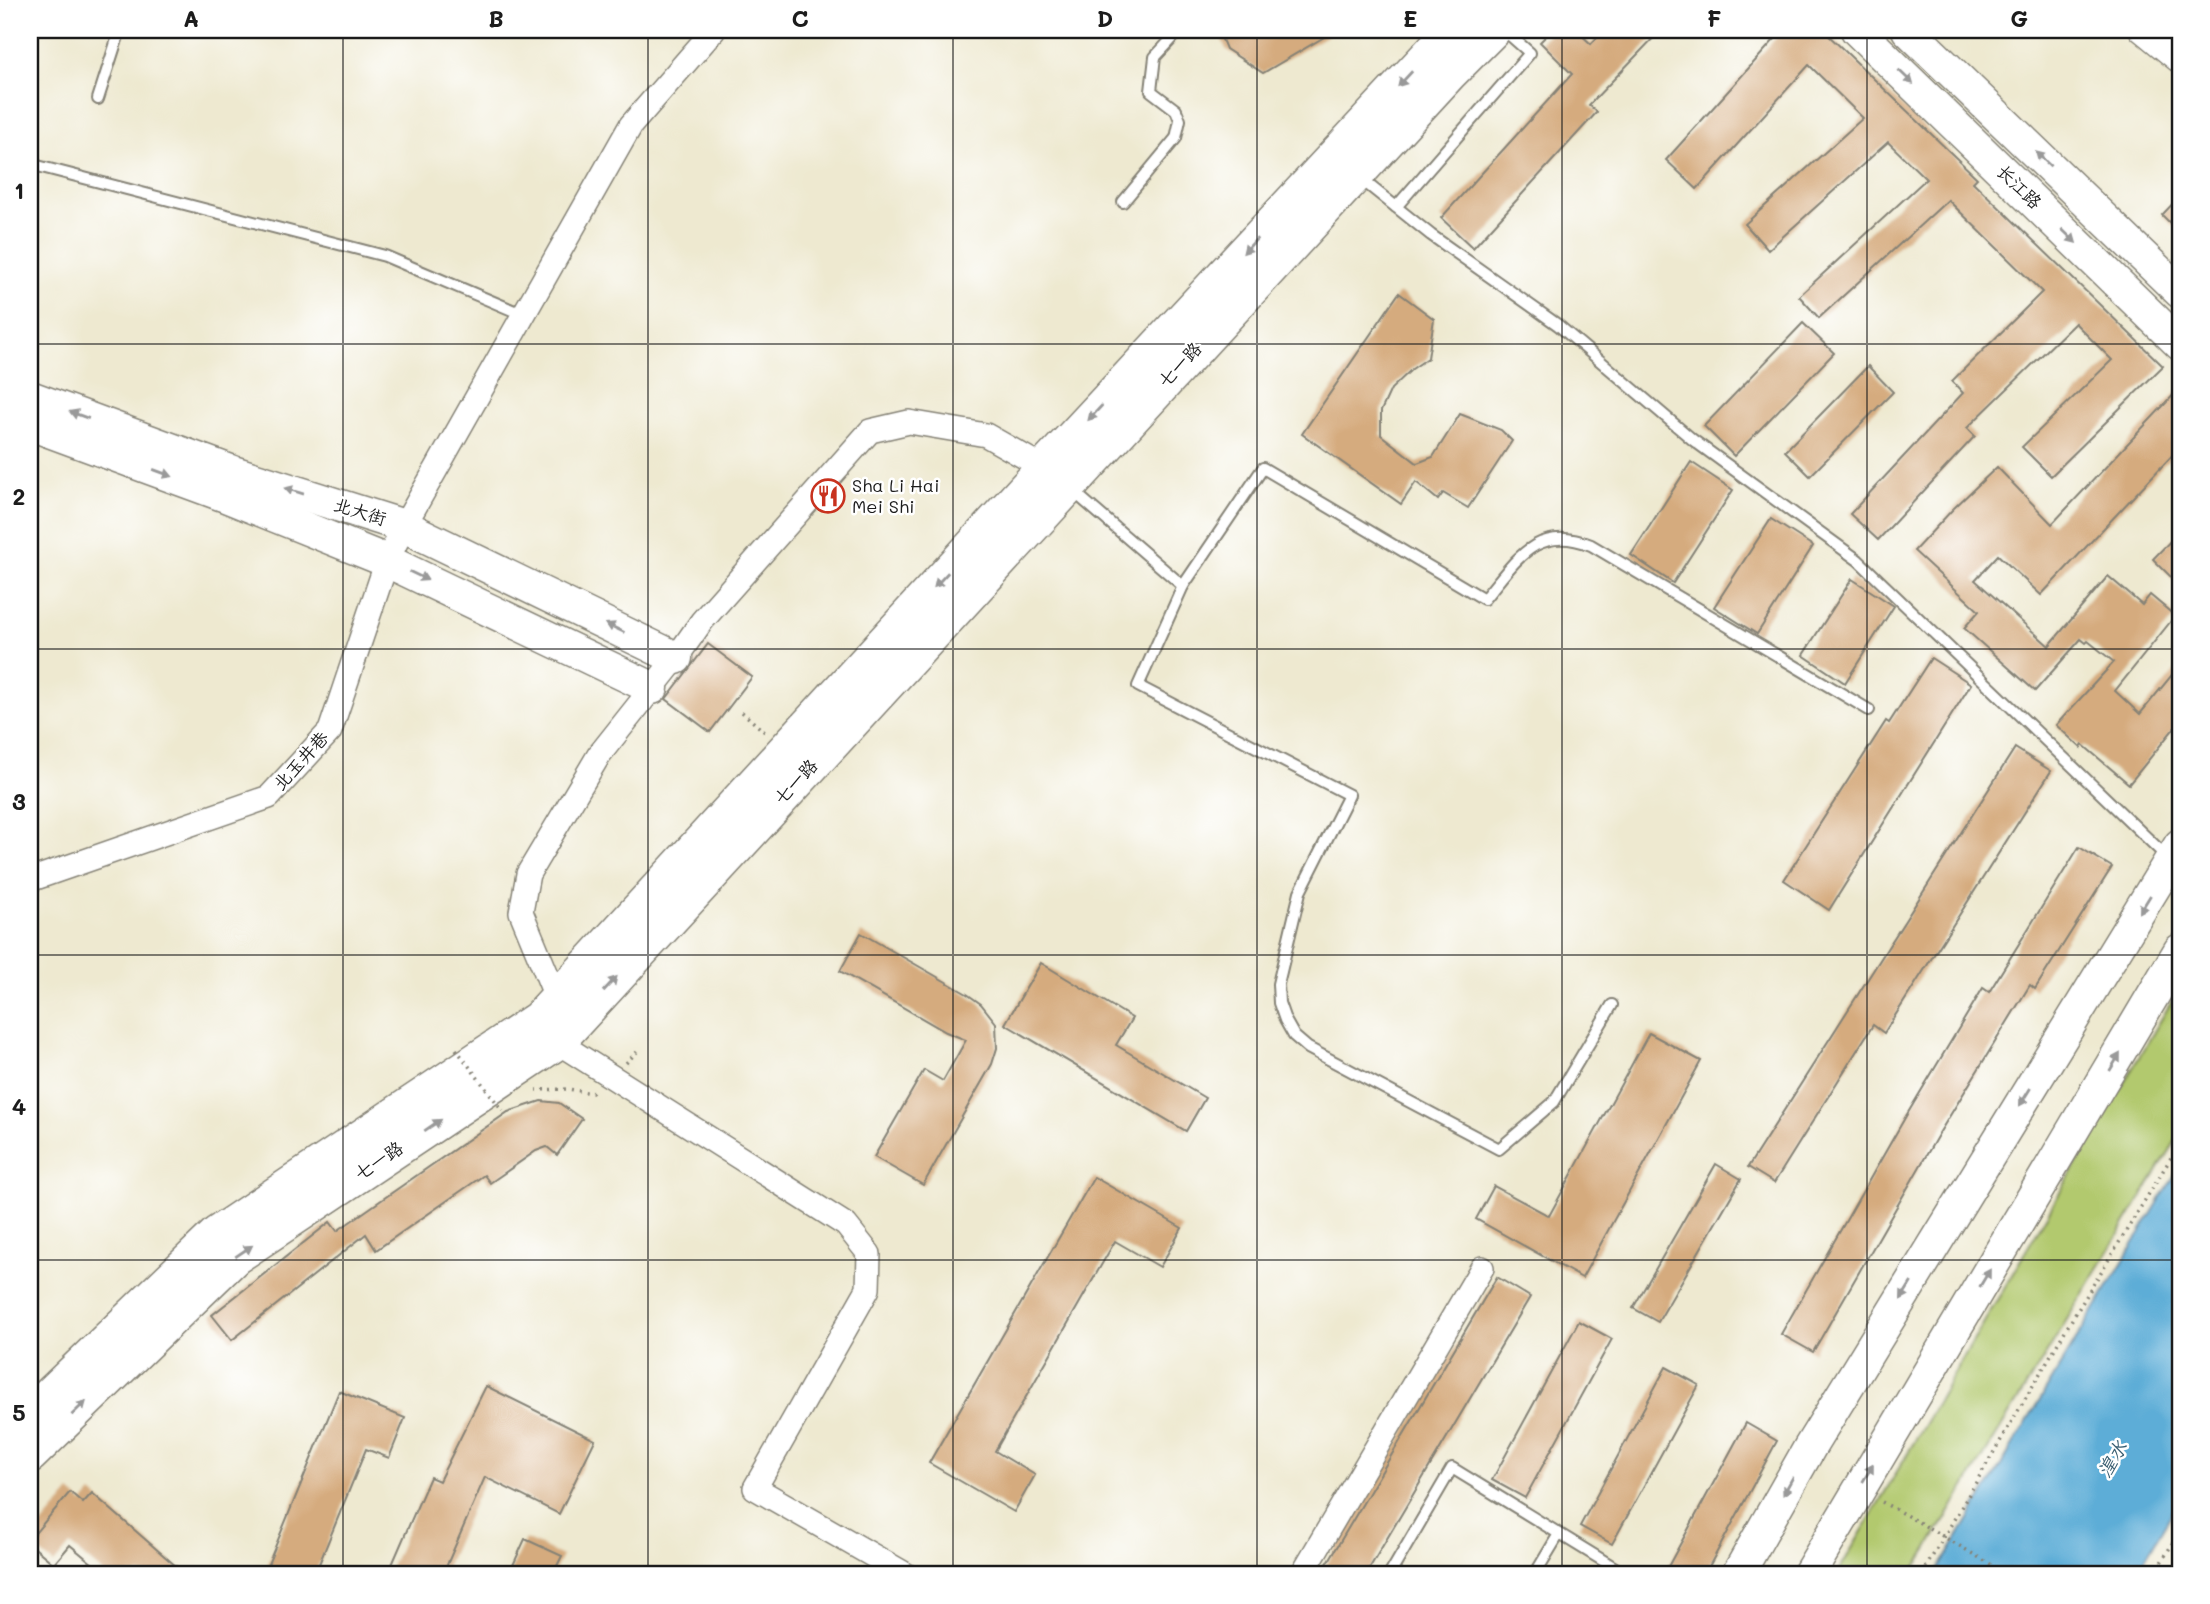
<svg xmlns="http://www.w3.org/2000/svg" width="2210" height="1604" font-family="Mali,'LXGW WenKai TC',sans-serif">
<style>
.green{fill:#b2c96e;stroke:#677245;stroke-width:2}
.water{fill:#5dadd7;stroke:#3c647a;stroke-width:2}
.building{fill:#d5ab7e}
.lines{fill:none;stroke-linecap:round;stroke-linejoin:round}
.lane-casing{stroke:#858276;stroke-width:14}
.street-casing{stroke:#858276;stroke-width:26}
.secondary-casing{stroke:#858276;stroke-width:35}
.primary-casing{stroke:#858276;stroke-width:38}
.path{stroke:#858276;stroke-width:3.5;stroke-dasharray:2 5;stroke-linecap:butt}
.lane{stroke:#fff;stroke-width:10}
.street{stroke:#fff;stroke-width:23}
.secondary{stroke:#fff;stroke-width:32}
.primary{stroke:#fff;stroke-width:35}
.path-bridge{stroke:#858276;stroke-width:3.5;stroke-dasharray:2 5;stroke-linecap:butt}
.oneway{fill:#999}
.grid{fill:none;stroke:#1c1c1c;stroke-width:2;stroke-opacity:0.55}
.labels{text-anchor:middle;stroke-width:5;stroke-linejoin:round;paint-order:stroke}
.street-label{font-size:18px;fill:#1c1c1c;stroke:#fff}
.poi-label{font-size:18px;fill:#1c1c1c;stroke:#fff;text-anchor:start}
.water-label{font-size:19px;font-style:italic;fill:#395d70;stroke:#fff}
.neatline{fill:none;stroke:#1c1c1c;stroke-width:2.5}
.grid-label{font-size:23px;text-anchor:middle;font-weight:bold;fill:#1c1c1c}
</style>
<rect width="100%" height="100%" fill="#fff"/>
<filter id="ink" filterUnits="userSpaceOnUse"><feTurbulence type="fractalNoise" baseFrequency=".0143" numOctaves="2"/><feDisplacementMap in="SourceGraphic" scale="14" xChannelSelector="R" yChannelSelector="G"/><feConvolveMatrix kernelMatrix="1 2 1 2 8 2 1 2 1" color-interpolation-filters="sRGB"/></filter>
<filter id="wash" filterUnits="userSpaceOnUse"><feTurbulence type="fractalNoise" baseFrequency=".00686" numOctaves="4" result="noise"/><feDisplacementMap in="SourceGraphic" scale="28" xChannelSelector="R" yChannelSelector="G"/><feGaussianBlur stdDeviation="1.57" result="paint"/><feColorMatrix in="noise" values="0 0 0 0 0 0 0 0 0 0 0 0 0 0 0 0 0 1.4 0 .05"/><feComposite in="paint" operator="in"/></filter>
<g filter="url(#wash)">
<rect width="100%" height="100%" fill="#eee9d0"/>
<!-- green -->
<path class="green" d="M2180 987V1134L1912 1574H1837Z"/>
<!-- water -->
<path class="water" d="M2180 1166V1499L2136 1574H1936Z"/>
<g id="blocks">
<!-- building -->
<g class="building">
<path d="M1218 30H1336L1263 73 1226 49Z"/>
<path d="M1552 30H1576L1591 44 1604 30H1661L1589 105 1597 112 1473 248 1441 218 1572 74 1540 42Z"/>
<path d="M1783 30H1823L1977 178 1973 182 2163 366 2051 476 2022 447 2112 360 2075 323 1967 428 1975 436 1878 540 1850 514 1963 393 1952 381 2042 292 1948 200 1819 318 1799 296 1926 179 1888 142 1768 250 1745 224 1863 118 1809 65 1697 189 1666 160Z"/>
<path d="M2180 196V233L2162 215Z"/>
<path d="M1399 293 1434 319 1428 358 1412 369 1391 389 1381 411V435L1417 463 1433 457 1460 414 1501 430 1512 441 1468 508 1443 493 1438 500 1416 482 1401 504 1302 434Z"/>
<path d="M1803 323 1834 353 1734 456 1704 426Z"/>
<path d="M1868 366 1893 392 1810 476 1785 451Z"/>
<path d="M2180 388V447L2041 595 1998 555 1975 580 2049 646 2108 576 2142 605 2150 595 2175 616 2115 691 2140 714 2180 665V721L2129 784 2083 745 2081 748 2056 725 2114 662 2088 641 2086 643 2081 639 2035 691 1964 628 1979 611 1914 551 1953 509 1997 467 2052 524Z"/>
<path d="M1691 462 1733 490 1673 583 1631 555Z"/>
<path d="M1771 519 1813 546 1757 634 1714 607Z"/>
<path d="M2180 531V586L2153 559Z"/>
<path d="M1852 579 1894 606 1845 683 1803 655Z"/>
<path d="M708 644 752 677 710 732 666 699Z"/>
<path d="M1931 658 1971 684 1829 910 1784 880 1886 721 1889 723Z"/>
<path d="M2015 748 2051 771 1884 1033 1873 1025 1774 1183 1748 1167Z"/>
<path d="M2079 847 2112 867 2035 989 2030 985 1938 1135 1813 1352 1781 1334 1906 1116 1983 988 1989 992Z"/>
<path d="M861 933 967 994 981 1004 996 1023 997 1048 992 1064 923 1185 874 1157 924 1070 943 1081 966 1040 946 1032 840 971Z"/>
<path d="M1041 963 1132 1018 1116 1045 1205 1098 1186 1131 1005 1024Z"/>
<path d="M1649 1033 1701 1061 1582 1278 1476 1219 1494 1186 1549 1216Z"/>
<path d="M541 1101 559 1103 582 1119 557 1155 547 1147 536 1151 490 1183 484 1175 376 1250 366 1234 232 1340 212 1315 330 1222 337 1231 508 1112Z"/>
<path d="M1716 1164 1741 1179 1658 1322 1633 1308Z"/>
<path d="M1094 1177 1182 1228 1160 1267 1115 1241 995 1451 1035 1475 1014 1512 929 1463Z"/>
<path d="M1497 1277 1530 1297 1366 1574H1321Z"/>
<path d="M1579 1321 1612 1339 1525 1498 1492 1480Z"/>
<path d="M1666 1367 1699 1385 1612 1544 1580 1526Z"/>
<path d="M486 1386 595 1440 559 1514 485 1477 443 1574H388L430 1477 439 1481Z"/>
<path d="M339 1391 405 1418 389 1458 366 1449 315 1574H264Z"/>
<path d="M1746 1423 1777 1441 1705 1574H1664Z"/>
<path d="M70 1492 83 1503 92 1493 185 1574H105L70 1545 54 1564 30 1544V1539Z"/>
<path d="M525 1539 562 1556 553 1574H509Z"/>
</g>
</g>
</g>
<g filter="url(#ink)">
<use href="#blocks" fill-opacity="0" stroke="#858276" stroke-width="2"/>
<g class="lines">
<defs>
<g id="lane">
<path d="M98 99 120 30"/>
<path d="M30 164 385 256 524 315"/>
<path d="M1361 179 1431 235 1558 325 1693 440 1858 560 2169 859"/>
<path d="M1123 202 1176 138 1180 120 1176 110 1151 91 1155 57 1180 30"/>
<path d="M1396 207 1530 53 1504 30"/>
<path d="M1073 491 1183 586 1263 468 1484 599C1516 561 1536 523 1591 545L1869 710"/>
<path d="M1183 586 1138 686 1349 795 1300 892 1278 984 1279 1003 1285 1020 1294 1036 1308 1048 1499 1149 1554 1102 1612 1005"/>
<path d="M1390 1574 1452 1468 1625 1574"/>
<path d="M1535 1574 1559 1534"/>
</g>
<g id="street">
<path d="M2141 30 2180 62"/>
<path d="M30 880 269 797 330 731 387 561 404 526 631 125 714 30"/>
<path d="M557 999 521 912 528 874 599 755 676 658 702 621 870 431 909 422 986 435 1044 468 1055 477"/>
<path d="M557 1042 846 1225 869 1254 868 1289 755 1488 905 1574"/>
<path d="M1302 1574 1482 1268"/>
</g>
<g id="secondary">
<path d="M1857 30 2180 344"/>
<path d="M1908 30 2180 292"/>
<path d="M30 397 233 472 404 526 676 658"/>
<path d="M30 424 223 495 387 561 652 688"/>
<path d="M1738 1574 1810 1447 2180 845"/>
<path d="M1809 1574 2180 950"/>
</g>
<g id="primary">
<path d="M30 1414 217 1234 538 1019 1044 468 1452 30"/>
<path d="M30 1455 235 1257 557 1042 1449 74 1493 30"/>
</g>
</defs>
<!-- lane casing -->
<use href="#lane" class="lane-casing"/>
<!-- street casing -->
<use href="#street" class="street-casing"/>
<!-- secondary casing -->
<use href="#secondary" class="secondary-casing"/>
<!-- primary casing -->
<use href="#primary" class="primary-casing"/>
<!-- path -->
<g class="path">
<path d="M742 712 767 734"/>
<path d="M626 1063 637 1052"/>
<path d="M536 1090 568 1089 592 1093 594 1091"/>
<path d="M1882 1502 1929 1528"/>
<path d="M1922 1574 2068 1326 2180 1143"/>
<path d="M2154 1574 2180 1531"/>
</g>
<!-- lane -->
<use href="#lane" class="lane"/>
<!-- street -->
<use href="#street" class="street"/>
<!-- secondary -->
<use href="#secondary" class="secondary"/>
<!-- primary -->
<use href="#primary" class="primary"/>
<!-- path-bridge -->
<g class="path-bridge">
<path d="M456 1049 503 1111"/>
<path d="M1929 1528 2007 1574"/>
</g>
</g>
<!-- one-way arrows -->
<defs><path id="oneway-solid" d="M-6-.8H1V-3.2L6.5 0L1 3.2V.8H-6Z" transform="scale(1.75)"/></defs>
<g class="oneway">
<use href="#oneway-solid" transform="translate(1906 77) rotate(44)"/>
<use href="#oneway-solid" transform="translate(1405 79) rotate(133)"/>
<use href="#oneway-solid" transform="translate(2043 159) rotate(-136)"/>
<use href="#oneway-solid" transform="translate(2069 236) rotate(44)"/>
<use href="#oneway-solid" transform="translate(1250 246) rotate(133)"/>
<use href="#oneway-solid" transform="translate(1095 413) rotate(133)"/>
<use href="#oneway-solid" transform="translate(79 415) rotate(-160)"/>
<use href="#oneway-solid" transform="translate(163 473) rotate(20)"/>
<use href="#oneway-solid" transform="translate(294 491) rotate(-163)"/>
<use href="#oneway-solid" transform="translate(419 576) rotate(26)"/>
<use href="#oneway-solid" transform="translate(941 580) rotate(133)"/>
<use href="#oneway-solid" transform="translate(615 628) rotate(-154)"/>
<use href="#oneway-solid" transform="translate(2145 904) rotate(122)"/>
<use href="#oneway-solid" transform="translate(610 984) rotate(-47)"/>
<use href="#oneway-solid" transform="translate(2115 1062) rotate(-59)"/>
<use href="#oneway-solid" transform="translate(2025 1097) rotate(122)"/>
<use href="#oneway-solid" transform="translate(433 1125) rotate(-34)"/>
<use href="#oneway-solid" transform="translate(244 1251) rotate(-34)"/>
<use href="#oneway-solid" transform="translate(1985 1278) rotate(-59)"/>
<use href="#oneway-solid" transform="translate(1906 1291) rotate(122)"/>
<use href="#oneway-solid" transform="translate(79 1408) rotate(-44)"/>
<use href="#oneway-solid" transform="translate(1868 1473) rotate(-59)"/>
<use href="#oneway-solid" transform="translate(1788 1486) rotate(119)"/>
</g>
</g>
<!-- grid -->
<path class="grid" d="M343 30V1574M648 30V1574M953 30V1574M1257 30V1574M1562 30V1574M1867 30V1574M30 344H2180M30 649H2180M30 955H2180M30 1260H2180"/>
<!-- icons -->
<defs>
<symbol id="restaurant-ring" viewBox="-11 -11 22 22"><circle r="9.5" fill="#fff" stroke="#c8321e" stroke-width="1.5"/><path d="M-5-6h1v4h1v-4h1v4h1v-4h1v5L-1.5 .5V6h-2V.5L-5-1ZM5-6V6H3V1.5H1.5Q1.5-4 5-6Z" fill="#c8321e"/></symbol>
</defs>
<g fill-rule="evenodd">
<use href="#restaurant-ring" x="809" y="477" width="38" height="38"/>
</g>
<g class="labels">
<!-- street labels -->
<g class="street-label">
<text transform="translate(2019 187) rotate(44)" y="6">长江路</text>
<text transform="translate(1180 365) rotate(-47)" y="6">七一路</text>
<text transform="translate(360 512) rotate(17)" y="6">北大街</text>
<text transform="translate(301 761) rotate(-48)" y="6">北玉井巷</text>
<text transform="translate(796 782) rotate(-47)" y="6">七一路</text>
<text transform="translate(379 1161) rotate(-34)" y="6">七一路</text>
</g>
<!-- poi labels -->
<g class="poi-label">
<text x="852" y="492">Sha Li Hai<tspan x="852" dy="21">Mei Shi</tspan></text>
</g>
<!-- water labels -->
<g class="water-label">
<text transform="translate(2112 1459) rotate(-59)" y="7">湟水</text>
</g>
</g>
<!-- margin -->
<rect width="2210" height="1604" fill="none" stroke="#fff" stroke-width="77"/>
<rect x="38" y="38" width="2134" height="1528" class="neatline"/>
<g class="grid-label">
<text x="191" y="27">A</text>
<text x="496" y="27">B</text>
<text x="800" y="27">C</text>
<text x="1105" y="27">D</text>
<text x="1410" y="27">E</text>
<text x="1714" y="27">F</text>
<text x="2019" y="27">G</text>
<text x="19" y="199">1</text>
<text x="19" y="505">2</text>
<text x="19" y="810">3</text>
<text x="19" y="1115">4</text>
<text x="19" y="1421">5</text>
</g>
</svg>
